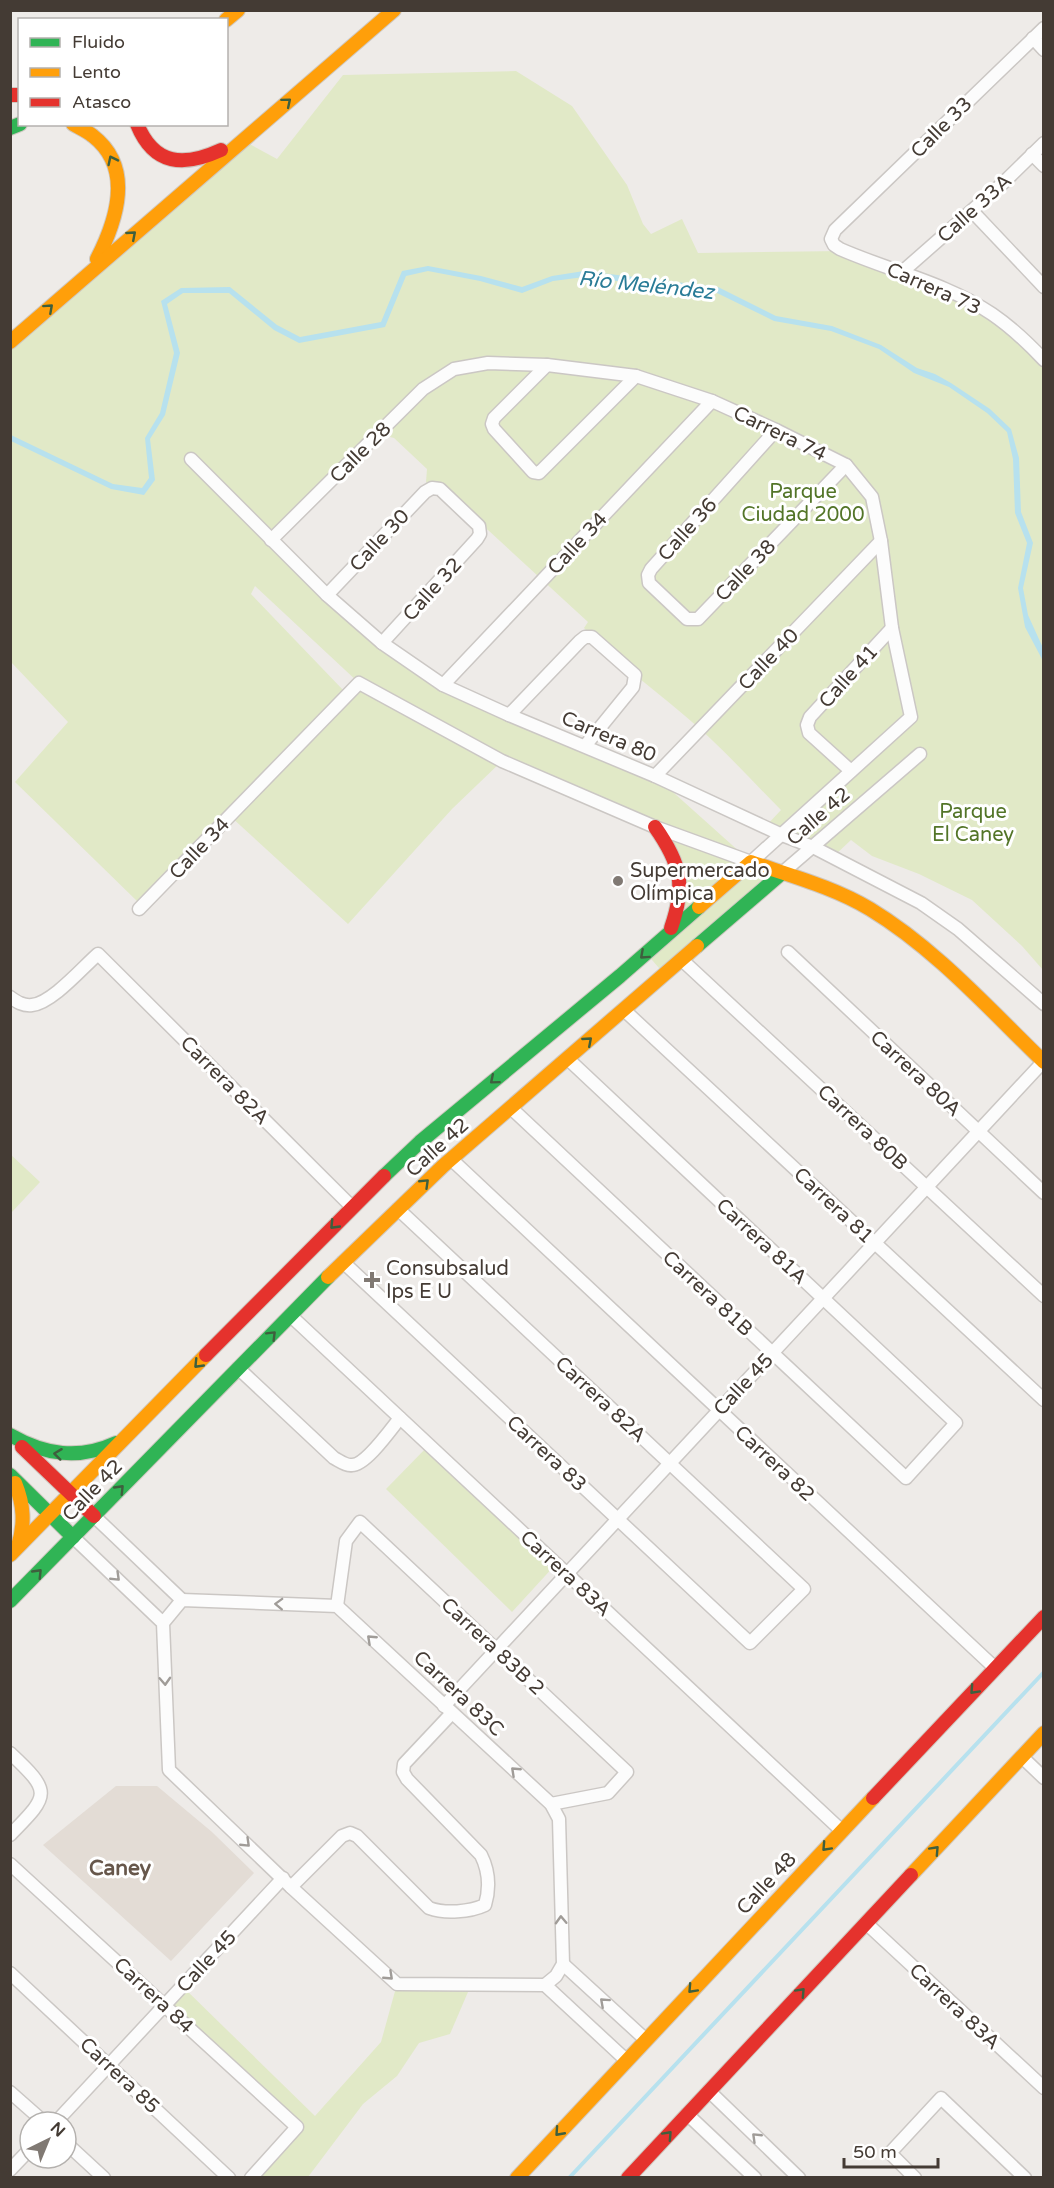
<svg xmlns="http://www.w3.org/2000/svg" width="1054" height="2188" font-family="'Varela Round',sans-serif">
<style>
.residential{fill:#e3dcd5}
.green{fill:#e1e9c7}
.water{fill:#b7e1ee}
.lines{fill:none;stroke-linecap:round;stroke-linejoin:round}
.stream{stroke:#b7e1ee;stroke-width:4}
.street-casing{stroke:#cbc7c4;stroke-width:15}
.fast-casing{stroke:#cfc8c0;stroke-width:16}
.slow-casing{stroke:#cfc8c0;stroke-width:16}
.jam-casing{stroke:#cfc8c0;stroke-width:16}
.street{stroke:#fcfcfc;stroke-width:12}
.fast{stroke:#30b455;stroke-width:14}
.slow{stroke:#ff9f0a;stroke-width:14}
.jam{stroke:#e5322d;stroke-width:14}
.oneway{stroke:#3e5f3e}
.oneway2{stroke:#a09c98}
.poi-dot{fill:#807973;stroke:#fff;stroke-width:2}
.labels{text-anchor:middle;stroke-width:6;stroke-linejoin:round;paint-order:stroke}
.street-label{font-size:20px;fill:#443b34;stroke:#fff}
.park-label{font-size:20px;fill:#537528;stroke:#fff}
.poi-label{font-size:20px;fill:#443b34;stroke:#fff;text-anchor:start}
.water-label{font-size:21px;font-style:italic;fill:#2a7c97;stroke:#fff}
.neighbourhood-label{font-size:21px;font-weight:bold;fill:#67574b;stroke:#fff}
</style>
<rect width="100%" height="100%" fill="#eeebe8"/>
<!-- residential -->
<path class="residential" d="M116 1786H157L212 1832 254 1873 171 1961 43 1845Z"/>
<!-- green -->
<g class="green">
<path d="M516 71 572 106 627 185 643 224 651 234 682 219 698 253 843 251 964 298 1043 360V970L1022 946 972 900 919 874 872 856 851 840 833 857 765 827 781 810C754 783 728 754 699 728 661 694 619 665 584 628L588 622 488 530 479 526 432 488 426 482 427 469 394 438 378 434 272 540 327 595 443 685 655 776 751 862 782 873 665 975 646 953 668 933 681 878 655 827 502 761 452 809 348 924 230 816 359 683 255 586 251 594 344 691 139 903 15 782 68 722 11 662 10 342 242 140 277 159 343 75Z"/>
<path d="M10 1154 40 1182 11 1213H10Z"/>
<path d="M429 1445 556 1564 512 1612 386 1489Z"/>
<path d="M397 1984 471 1985 450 2034 419 2043 397 2076 363 2104 308 2177H251L296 2127 164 2005 182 1986 315 2116 381 2042Z"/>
</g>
<!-- water -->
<path class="water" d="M428 266 481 276 522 287 552 276 584 271 718 287 776 316 832 326 881 345 917 368 935 374 951 383 990 409 1011 429 1019 458 1021 512 1033 543 1023 588 1028 615 1043 648V661L1025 627 1018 588 1027 543 1015 513 1013 459 1007 432 987 413 949 387 914 373 879 349 831 331 774 321 717 293 584 277 553 281 522 293 480 281 428 271 406 276 385 327 299 343 274 330 229 293H183L167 304 180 353 165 415 150 439 155 480 144 495 111 489 11 441V435L113 484 142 488 149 478 145 438 160 413 174 353 161 301 181 288 230 287 277 325 300 337 381 322 402 271Z"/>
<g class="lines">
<!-- stream -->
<path class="stream" d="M569 2178 1044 1672"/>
<defs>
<g id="street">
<path d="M1044 28 835 230 831 239 834 245 840 249C890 271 946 283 992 314 1011 327 1028 343 1044 360"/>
<path d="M1033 38 1044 50"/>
<path d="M1032 154 1044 166"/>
<path d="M972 211 1044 287"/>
<path d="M902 272 1001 185 1044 143"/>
<path d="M547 365 494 418 492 424 494 429 533 472 539 473 636 376"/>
<path d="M776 430 651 569 648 575 649 583 687 619H698L846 465"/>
<path d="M191 459 327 595 382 643 443 685 509 715 655 776 782 835 813 847 921 903 958 929 1044 1004"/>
<path d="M327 595 425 492 432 488 440 489 479 526 480 534 477 539 382 643"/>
<path d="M443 685 712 401"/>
<path d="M509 715 580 641 585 637H592L635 675 633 687 585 746"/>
<path d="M851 771 809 733 807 725 810 717 892 628"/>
<path d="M655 776 881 541"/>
<path d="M782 873 920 754"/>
<path d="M139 909 359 683 502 761 655 827 751 862 911 717 892 628 881 541 872 497 846 465 776 430 712 401 636 376 547 365 488 363 454 369 423 389 271 540"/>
<path d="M788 952 1044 1193"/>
<path d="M682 960 1044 1296"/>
<path d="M10 997C17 1002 23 1006 32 1005 52 1003 82 968 98 954L352 1207"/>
<path d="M624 1010 1044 1400"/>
<path d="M511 1108 906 1478 956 1423 568 1059"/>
<path d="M451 1159 995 1668"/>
<path d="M343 1262 750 1643 804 1589 398 1209"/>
<path d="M291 1316 842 1831"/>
<path d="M238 1368 334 1458C340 1461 346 1466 352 1465 366 1465 391 1429 400 1418"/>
<path d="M94 1516 182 1600"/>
<path d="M73 1537 163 1623 169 1770 291 1887 397 1984 545 1985 556 1976 563 1964 559 1819 551 1804 337 1606 182 1600 163 1623"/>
<path d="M337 1606 346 1541 360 1522 627 1772 608 1793 551 1804"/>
<path d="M444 1706 1043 1062"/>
<path d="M10 1753C53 1793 49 1795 10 1835"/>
<path d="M1022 1757 1044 1778"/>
<path d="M10 1864 297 2127 251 2178"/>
<path d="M291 1887 342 1836 350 1833 357 1836 429 1908C445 1914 470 1912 485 1905 490 1888 489 1871 481 1855L407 1779 403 1772 404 1764 452 1713"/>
<path d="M866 1923 1044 2088"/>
<path d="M563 1964 645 2039"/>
<path d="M10 1973 229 2178"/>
<path d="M545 1985 626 2060"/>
<path d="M709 2091 799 2178"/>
<path d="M10 2092 44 2122"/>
<path d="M687 2114 755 2178"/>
<path d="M56 2122 283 1878"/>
<path d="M66 2143 104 2178"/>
<path d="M10 2170 30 2149"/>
<path d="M915 2178 890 2153 941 2098 1025 2178"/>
</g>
<g id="fast">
<path d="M10 128 20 124"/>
<path d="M697 946 782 873"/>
<path d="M384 1176 420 1142 620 976 699 907"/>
<path d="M10 1435C45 1455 79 1460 116 1443"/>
<path d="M10 1475 73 1537"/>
<path d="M10 1601 328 1277"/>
</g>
<g id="slow">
<path d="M226 20 238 10"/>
<path d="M73 124C80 128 87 131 93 136 134 168 117 220 97 259"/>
<path d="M10 342 394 10"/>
<path d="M699 907 751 862C791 876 833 887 870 909 936 949 989 1009 1044 1062"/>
<path d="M328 1277 443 1166 697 946"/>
<path d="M15 1483C24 1505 25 1524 18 1546"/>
<path d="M10 1555 206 1355"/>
<path d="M911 1875 1044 1733"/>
<path d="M517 2178 873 1798"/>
</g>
<g id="jam">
<path d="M10 95H20"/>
<path d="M137 124C154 166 184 167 221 150"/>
<path d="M655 827C681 864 686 885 671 928"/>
<path d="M206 1355 384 1176"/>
<path d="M22 1447 94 1516"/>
<path d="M873 1798 1044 1617"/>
<path d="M628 2178 911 1875"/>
</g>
</defs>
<!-- street casing -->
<use href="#street" class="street-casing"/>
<!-- fast casing -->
<use href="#fast" class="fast-casing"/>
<!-- slow casing -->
<use href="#slow" class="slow-casing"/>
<!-- jam casing -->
<use href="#jam" class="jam-casing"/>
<!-- street -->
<use href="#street" class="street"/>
<!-- fast -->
<use href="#fast" class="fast"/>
<!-- slow -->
<use href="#slow" class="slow"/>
<!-- jam -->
<use href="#jam" class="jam"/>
</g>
<!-- one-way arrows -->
<defs><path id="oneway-chevron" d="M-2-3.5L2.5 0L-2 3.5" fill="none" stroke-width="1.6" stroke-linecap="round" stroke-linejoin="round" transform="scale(1.5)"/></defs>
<g class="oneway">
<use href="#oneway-chevron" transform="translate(287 102) rotate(-40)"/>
<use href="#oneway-chevron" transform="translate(112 160) rotate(-116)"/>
<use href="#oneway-chevron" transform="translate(132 235) rotate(-41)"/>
<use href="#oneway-chevron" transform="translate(49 308) rotate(-42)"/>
<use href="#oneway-chevron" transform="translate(644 955) rotate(138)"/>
<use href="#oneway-chevron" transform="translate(588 1041) rotate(-41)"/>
<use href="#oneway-chevron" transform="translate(494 1080) rotate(140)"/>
<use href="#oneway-chevron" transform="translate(425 1183) rotate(-44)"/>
<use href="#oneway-chevron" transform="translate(334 1225) rotate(134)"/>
<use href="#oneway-chevron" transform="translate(272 1335) rotate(-45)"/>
<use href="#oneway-chevron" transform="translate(198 1364) rotate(134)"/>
<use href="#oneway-chevron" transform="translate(58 1454) rotate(-173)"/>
<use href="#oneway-chevron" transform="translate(120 1489) rotate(-46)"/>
<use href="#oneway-chevron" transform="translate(38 1573) rotate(-46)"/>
<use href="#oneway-chevron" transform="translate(974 1690) rotate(133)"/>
<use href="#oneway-chevron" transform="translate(826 1847) rotate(133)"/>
<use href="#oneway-chevron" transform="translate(935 1850) rotate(-47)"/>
<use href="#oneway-chevron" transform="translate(692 1989) rotate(133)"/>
<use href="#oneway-chevron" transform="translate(801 1992) rotate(-47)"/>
<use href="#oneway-chevron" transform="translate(559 2132) rotate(132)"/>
<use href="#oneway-chevron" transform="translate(668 2135) rotate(-47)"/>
</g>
<g class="oneway2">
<use href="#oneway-chevron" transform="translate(116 1577) rotate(44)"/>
<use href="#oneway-chevron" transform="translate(279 1604) rotate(-178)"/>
<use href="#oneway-chevron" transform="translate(371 1639) rotate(-137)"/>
<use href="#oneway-chevron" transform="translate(165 1681) rotate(87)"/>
<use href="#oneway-chevron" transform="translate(515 1771) rotate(-137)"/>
<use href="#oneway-chevron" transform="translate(246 1843) rotate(44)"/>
<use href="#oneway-chevron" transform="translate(561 1920) rotate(-92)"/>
<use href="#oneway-chevron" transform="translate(389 1976) rotate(43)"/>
<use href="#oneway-chevron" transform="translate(604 2002) rotate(-138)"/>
<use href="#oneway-chevron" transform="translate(756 2137) rotate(-136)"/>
</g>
<!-- markers -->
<g class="poi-dot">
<circle cx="618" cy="881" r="6"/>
<path d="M369 1271h6v6h6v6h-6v6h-6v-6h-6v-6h6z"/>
</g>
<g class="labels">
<!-- street labels -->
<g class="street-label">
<text transform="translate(941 127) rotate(-45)" y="7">Calle 33</text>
<text transform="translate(974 208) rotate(-42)" y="7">Calle 33A</text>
<text transform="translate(934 288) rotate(24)" y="7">Carrera 73</text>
<text transform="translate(780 433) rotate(26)" y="7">Carrera 74</text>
<text transform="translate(360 452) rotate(-45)" y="7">Calle 28</text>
<text transform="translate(687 529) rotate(-48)" y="7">Calle 36</text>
<text transform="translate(379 540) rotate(-47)" y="7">Calle 30</text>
<text transform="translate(577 543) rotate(-47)" y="7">Calle 34</text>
<text transform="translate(745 570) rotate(-46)" y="7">Calle 38</text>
<text transform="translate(432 589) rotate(-48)" y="7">Calle 32</text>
<text transform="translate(768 659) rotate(-46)" y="7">Calle 40</text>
<text transform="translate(848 676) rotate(-48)" y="7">Calle 41</text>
<text transform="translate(609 736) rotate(23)" y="7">Carrera 80</text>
<text transform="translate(818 816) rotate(-41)" y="7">Calle 42</text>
<text transform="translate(199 848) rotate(-46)" y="7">Calle 34</text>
<text transform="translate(916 1073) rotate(43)" y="7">Carrera 80A</text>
<text transform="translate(225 1080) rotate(45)" y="7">Carrera 82A</text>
<text transform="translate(863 1127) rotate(43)" y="7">Carrera 80B</text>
<text transform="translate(437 1147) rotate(-42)" y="7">Calle 42</text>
<text transform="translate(834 1205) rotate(43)" y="7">Carrera 81</text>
<text transform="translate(762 1241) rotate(43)" y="7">Carrera 81A</text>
<text transform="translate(708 1293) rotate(43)" y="7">Carrera 81B</text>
<text transform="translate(743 1384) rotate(-47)" y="7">Calle 45</text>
<text transform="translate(601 1399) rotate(43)" y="7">Carrera 82A</text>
<text transform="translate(547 1453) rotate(43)" y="7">Carrera 83</text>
<text transform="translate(775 1463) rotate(43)" y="7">Carrera 82</text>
<text transform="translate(92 1490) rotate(-46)" y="7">Calle 42</text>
<text transform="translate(566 1573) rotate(43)" y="7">Carrera 83A</text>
<text transform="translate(493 1646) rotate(43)" y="7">Carrera 83B 2</text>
<text transform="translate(459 1693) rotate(43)" y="7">Carrera 83C</text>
<text transform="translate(766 1883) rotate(-47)" y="7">Calle 48</text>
<text transform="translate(206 1961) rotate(-47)" y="7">Calle 45</text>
<text transform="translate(154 1995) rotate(43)" y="7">Carrera 84</text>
<text transform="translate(955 2006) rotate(43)" y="7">Carrera 83A</text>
<text transform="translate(120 2075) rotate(43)" y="7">Carrera 85</text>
</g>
<!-- park labels -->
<g class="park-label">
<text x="803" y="498">Parque<tspan x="803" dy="23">Ciudad 2000</tspan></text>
<text x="973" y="818">Parque<tspan x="973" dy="23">El Caney</tspan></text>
</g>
<!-- poi labels -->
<g class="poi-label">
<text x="630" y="877">Supermercado<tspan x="630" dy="23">Olímpica</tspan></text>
<text x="386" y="1275">Consubsalud<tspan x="386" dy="23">Ips E U</tspan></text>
</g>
<!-- water labels -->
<g class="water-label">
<text transform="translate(646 285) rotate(6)" y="7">Río Meléndez</text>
</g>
<!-- neighbourhood labels -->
<g class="neighbourhood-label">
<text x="120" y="1875">Caney</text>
</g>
</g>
<!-- border -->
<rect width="1054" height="2188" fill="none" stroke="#443b34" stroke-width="24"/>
<!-- legend -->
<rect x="18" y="18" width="210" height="108" fill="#ffffff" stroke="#b4b1ae" stroke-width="1.5"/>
<rect x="30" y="38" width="30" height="9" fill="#30b455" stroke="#b4b1ae" stroke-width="1.5"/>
<text x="72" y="48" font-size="18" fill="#443b34">Fluido</text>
<rect x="30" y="68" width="30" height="9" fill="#ff9f0a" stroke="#b4b1ae" stroke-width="1.5"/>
<text x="72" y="78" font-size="18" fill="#443b34">Lento</text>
<rect x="30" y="98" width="30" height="9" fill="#e5322d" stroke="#b4b1ae" stroke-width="1.5"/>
<text x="72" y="108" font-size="18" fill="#443b34">Atasco</text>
<!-- north arrow -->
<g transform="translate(48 2140) rotate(43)"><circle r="28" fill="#ffffff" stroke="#b4b1ae" stroke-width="1.5"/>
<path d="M0-4.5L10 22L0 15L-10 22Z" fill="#807973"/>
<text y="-9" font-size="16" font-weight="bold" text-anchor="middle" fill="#443b34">N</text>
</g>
<!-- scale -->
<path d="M844 2158v9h94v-9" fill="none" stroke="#443b34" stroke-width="3"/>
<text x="853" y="2158" font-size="18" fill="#443b34" stroke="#ffffff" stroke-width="4.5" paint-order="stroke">50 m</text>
</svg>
